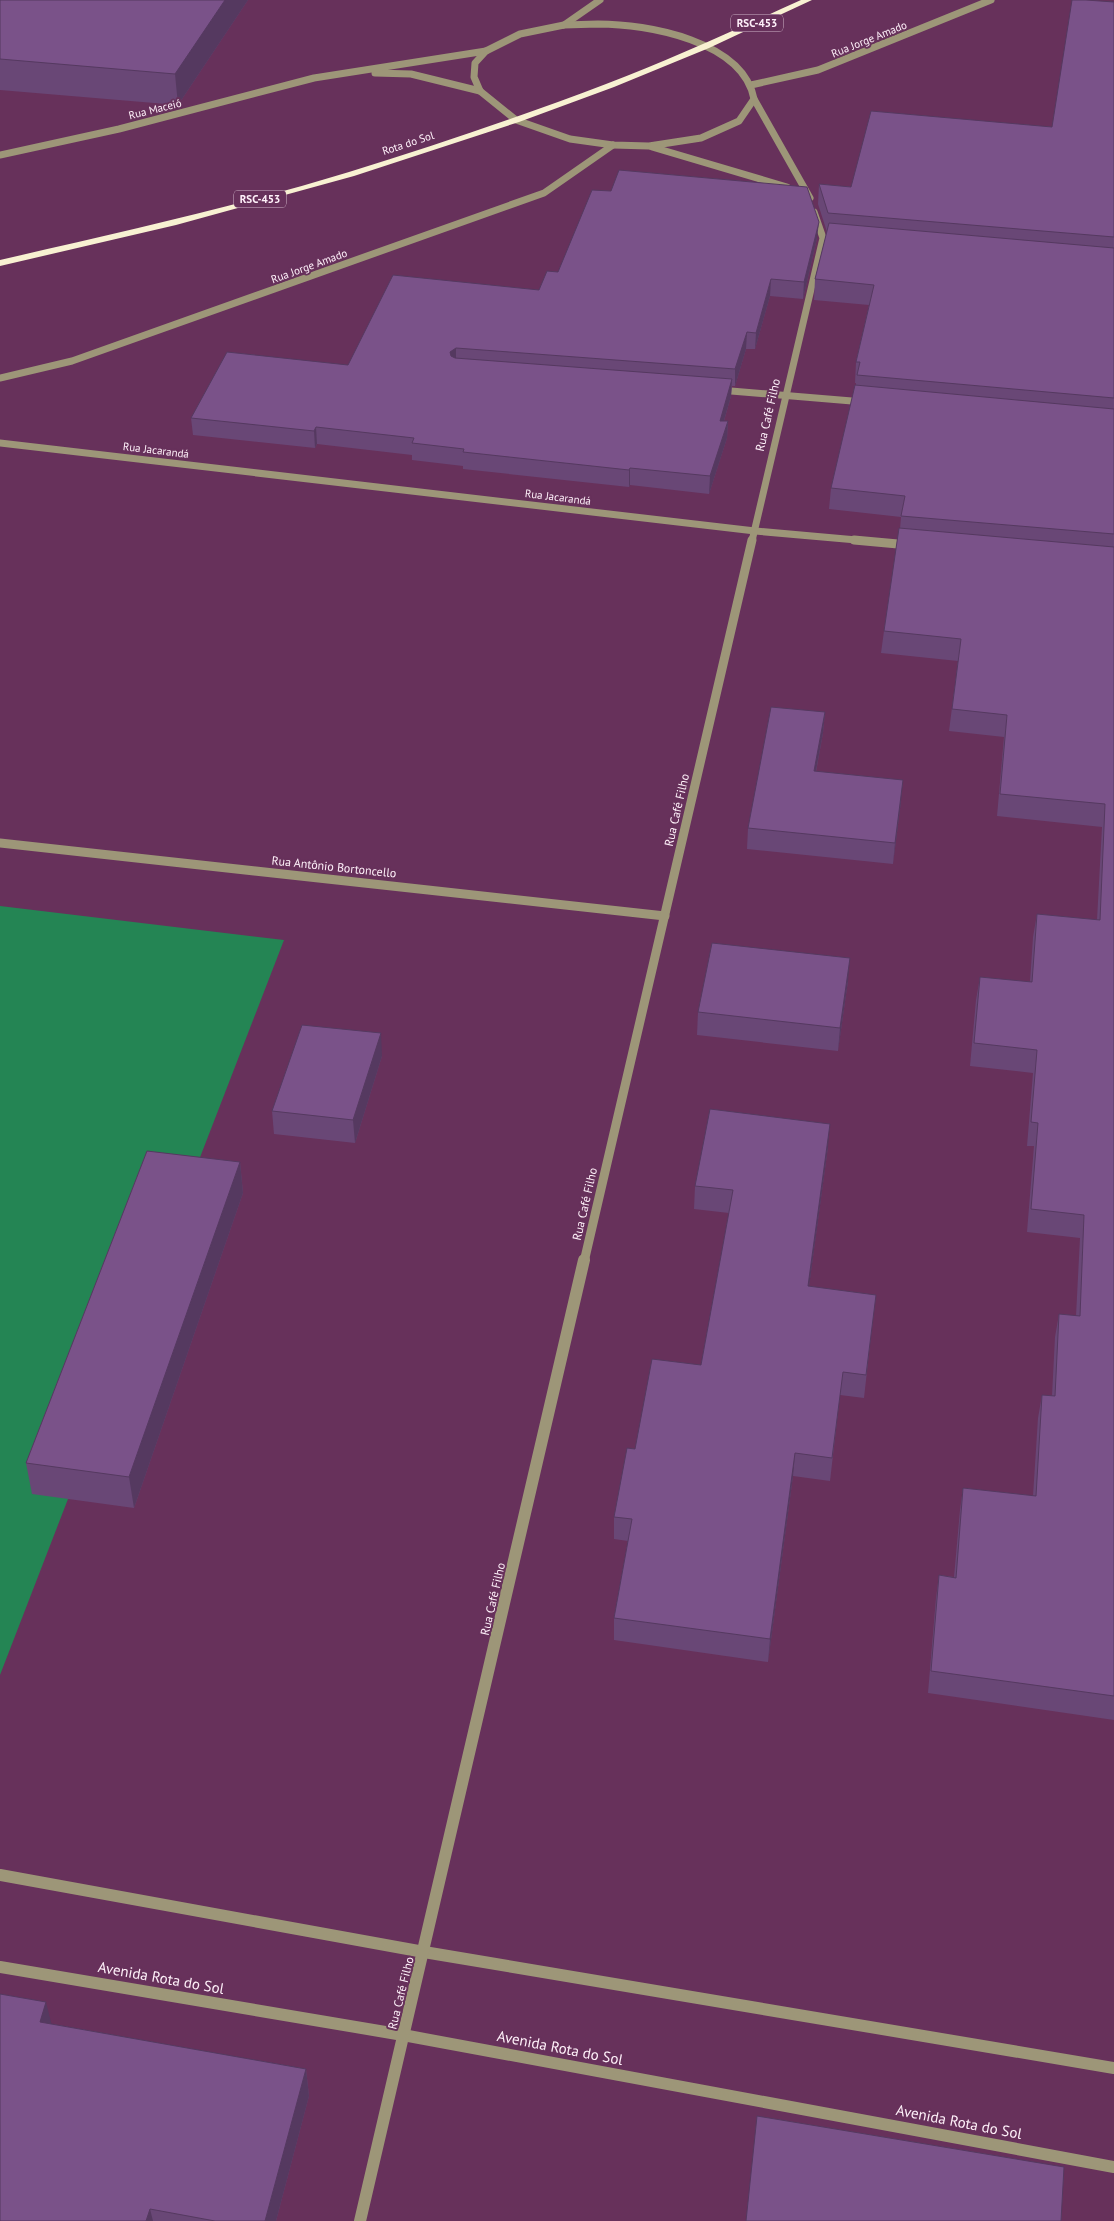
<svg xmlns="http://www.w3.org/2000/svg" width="1114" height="2221" font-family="'PT Sans',sans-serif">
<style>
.green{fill:#248554}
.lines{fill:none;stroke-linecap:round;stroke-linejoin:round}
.minor-far2{stroke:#9d9678;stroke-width:7}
.minor-far1{stroke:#9d9678;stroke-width:9}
.minor{stroke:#9d9678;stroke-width:12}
.tertiary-far2{stroke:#9d9678;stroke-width:7}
.tertiary-far1{stroke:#9d9678;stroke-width:9}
.tertiary{stroke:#9d9678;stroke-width:12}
.trunk{fill:#f8f1d2;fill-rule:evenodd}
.wall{fill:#694776}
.shaded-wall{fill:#553960}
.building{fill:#7a5289;stroke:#553960}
.labels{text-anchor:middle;stroke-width:4;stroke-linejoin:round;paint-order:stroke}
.shield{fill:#67315b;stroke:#d1b7ca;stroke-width:1}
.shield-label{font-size:11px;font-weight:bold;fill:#fef0f9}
.far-street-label{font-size:11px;fill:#fef0f9;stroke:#67315b}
.street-label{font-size:12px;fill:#fef0f9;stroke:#67315b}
.near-street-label{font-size:15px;fill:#fef0f9;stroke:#67315b}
</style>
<rect width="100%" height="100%" fill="#67315b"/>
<!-- green -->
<path class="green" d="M0 906 284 940 0 1675Z"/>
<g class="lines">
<!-- minor-far2 -->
<g class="minor-far2">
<path d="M564 25 600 0"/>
<path d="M375 73 411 74 480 91"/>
<path d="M0 155 119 129 314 78 486 51"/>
<path d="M719 390 864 402"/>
<path d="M0 443 755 531 868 541"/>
</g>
<!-- minor-far1 -->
<g class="minor-far1">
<path d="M854 540 909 545"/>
<path d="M0 843 665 916"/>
</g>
<!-- minor -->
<g class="minor">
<path d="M0 1875 424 1952 1114 2068"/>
<path d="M0 1967 403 2035 1114 2167"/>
</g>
<!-- tertiary-far2 -->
<g class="tertiary-far2">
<path d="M598 24C648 24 743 41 754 99L739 121 701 138 649 146 613 145 570 139 516 120 480 91 474 77 475 63 486 51 520 34 564 25Z"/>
<path d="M751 85 818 70 991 0"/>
<path d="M754 99 810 198"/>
<path d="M652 147 787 187"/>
<path d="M0 378 72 361 544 193 613 145"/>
<path d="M752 541 823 238 814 212"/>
</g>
<!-- tertiary-far1 -->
<path class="tertiary-far1" d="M584 1262 752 540"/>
<!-- tertiary -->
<path class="tertiary" d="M360 2221 584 1260"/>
<!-- trunk -->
<path class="trunk" d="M801 0H812L709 48 614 87 519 122 354 176 176 225 0 266V260C117 233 235 207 349 172 436 145 522 116 606 84 672 59 737 29 801 0Z"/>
</g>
<!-- wall -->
<g class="wall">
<path d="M0 0H248L178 105 0 90Z"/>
<path d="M1114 2V1720L928 1693 936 1598 939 1575 954 1577 960 1510 963 1488 1033 1496 1038 1418 1042 1395 1052 1396 1055 1337 1059 1314 1076 1316 1080 1238 1027 1232 1034 1146H1027L1033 1073 970 1066 976 1000 980 977 1030 982 1033 937 1037 914 1097 920 1102 827 997 816 1004 737 949 731 958 661 881 653 884 631 900 529 901 517 829 509 831 488 856 385V383H855L856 362 869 305 814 300 815 279 827 232 818 204 819 184 851 187 1052 127Z"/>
<path d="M817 238 803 299 770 296 755 349H746L735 386H732L731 396 724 421H728L727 438 709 494 630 485 629 487 463 469V466L412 460V455L317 444 315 448 193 435 191 418 348 365 539 290 558 272Z"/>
<path d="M825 712 823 733 816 772 901 801 893 864 747 849 748 828Z"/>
<path d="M848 981 838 1051 697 1035 698 1012Z"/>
<path d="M382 1056 355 1143 274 1134 272 1111Z"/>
<path d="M828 1147 809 1286 873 1317 864 1398 840 1395 830 1481 793 1476 768 1662 614 1640V1618L628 1541 614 1539V1517L701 1365 729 1213 694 1209 695 1186Z"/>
<path d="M240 1162 243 1193 134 1508 32 1494 26 1463Z"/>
<path d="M52 2024 306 2069 309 2096 276 2221H0Z"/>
</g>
<!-- shaded-wall -->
<g class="shaded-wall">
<path d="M225 0H248L178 105 175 74Z"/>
<path d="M819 222 817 238 803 299 804 282Z"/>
<path d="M771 279 770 296 755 349 756 333Z"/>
<path d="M747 332 746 349 735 386V369Z"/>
<path d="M456 348V365L451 369 450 352Z"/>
<path d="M732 379 731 396 719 438 720 421Z"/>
<path d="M728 421 727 438 709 494 710 476Z"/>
<path d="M316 427 317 444 315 448 314 431Z"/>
<path d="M630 468V485L629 487V470Z"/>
<path d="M825 712 823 733 812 792 814 771Z"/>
<path d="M903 780 901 801 893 864 895 843Z"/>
<path d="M850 958 848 981 838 1051 840 1028Z"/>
<path d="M381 1033 382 1056 355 1143 353 1120Z"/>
<path d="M830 1124 828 1147 806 1309 808 1286Z"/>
<path d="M240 1162 243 1193 134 1508 129 1477Z"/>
<path d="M795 1453 793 1476 768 1662 770 1639Z"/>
<path d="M46 2002 53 2030 40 2022Z"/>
<path d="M306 2069 309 2096 276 2221H265Z"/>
<path d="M150 2209 153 2221H146Z"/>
</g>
<!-- building -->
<g class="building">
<path d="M0 0H225L175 74 0 59Z"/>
<path d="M1072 0H1086L1114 2V237L828 213 819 184 851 187 871 111 1052 127Z"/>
<path d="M619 170 807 187 819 222 804 282 771 279 756 333 747 332 735 369 456 348 450 352 451 356 455 358 732 379 720 421H728L710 476 630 468 629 470 463 452 464 449 412 443 414 438 316 427 314 431 191 418 227 352 348 365 393 275 539 290 547 271 558 272 592 190 611 191Z"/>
<path d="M829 223 1114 248V398L857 375 860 362H856L874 285 815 279Z"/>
<path d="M855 385 1114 409V534L901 516 905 496 831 488Z"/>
<path d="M899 528 1114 547V1696L931 1671 939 1575 956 1578 963 1488 1036 1496 1042 1395 1055 1396 1059 1314 1080 1316 1084 1215 1031 1209 1038 1123 1031 1122 1037 1050 974 1043 980 977 1032 982 1037 914 1100 920 1105 804 1000 794 1007 715 952 709 961 639 884 631Z"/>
<path d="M771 707 825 712 814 771 903 780 895 843 748 828Z"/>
<path d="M712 943 850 958 840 1028 698 1012Z"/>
<path d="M302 1025 381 1033 353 1120 272 1111Z"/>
<path d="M710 1109 830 1124 808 1286 876 1295 866 1375 843 1372 832 1458 795 1453 770 1639 614 1618 632 1519 614 1517 627 1448 635 1449 652 1359 701 1365 733 1190 695 1186Z"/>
<path d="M147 1151 240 1162 129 1477 26 1463Z"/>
<path d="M0 1994 46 2002 40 2022 306 2069 265 2221H215L150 2209 146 2221H0Z"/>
<path d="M757 2116 1064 2167 1061 2221H746Z"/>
</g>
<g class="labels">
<!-- shield labels -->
<g class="shield">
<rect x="731" y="14.5" width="52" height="17" rx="4"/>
<rect x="234" y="190.5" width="52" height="17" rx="4"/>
</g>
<g class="shield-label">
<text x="757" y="27">RSC-453</text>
<text x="260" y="203">RSC-453</text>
</g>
<!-- far-street labels -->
<g class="far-street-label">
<text transform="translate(869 39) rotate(-22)" y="4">Rua Jorge Amado</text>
<text transform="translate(155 109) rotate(-14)" y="4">Rua Maceió</text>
<text transform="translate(408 143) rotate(-18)" y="4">Rota do Sol</text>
<text transform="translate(309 266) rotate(-20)" y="4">Rua Jorge Amado</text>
<text transform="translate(156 450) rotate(7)" y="4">Rua Jacarandá</text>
<text transform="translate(558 497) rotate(7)" y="4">Rua Jacarandá</text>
</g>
<!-- street labels -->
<g class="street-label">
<text transform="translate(768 415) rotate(-77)" y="4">Rua Café Filho</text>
<text transform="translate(677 810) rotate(-77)" y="4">Rua Café Filho</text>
<text transform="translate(334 867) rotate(6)" y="4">Rua Antônio Bortoncello</text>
<text transform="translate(585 1204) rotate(-77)" y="4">Rua Café Filho</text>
<text transform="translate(493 1599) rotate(-77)" y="4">Rua Café Filho</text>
<text transform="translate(401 1993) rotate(-76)" y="4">Rua Café Filho</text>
</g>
<!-- near-street labels -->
<g class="near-street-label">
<text transform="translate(161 1978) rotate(10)" y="5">Avenida Rota do Sol</text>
<text transform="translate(560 2048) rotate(11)" y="5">Avenida Rota do Sol</text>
<text transform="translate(959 2122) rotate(11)" y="5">Avenida Rota do Sol</text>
</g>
</g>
</svg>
